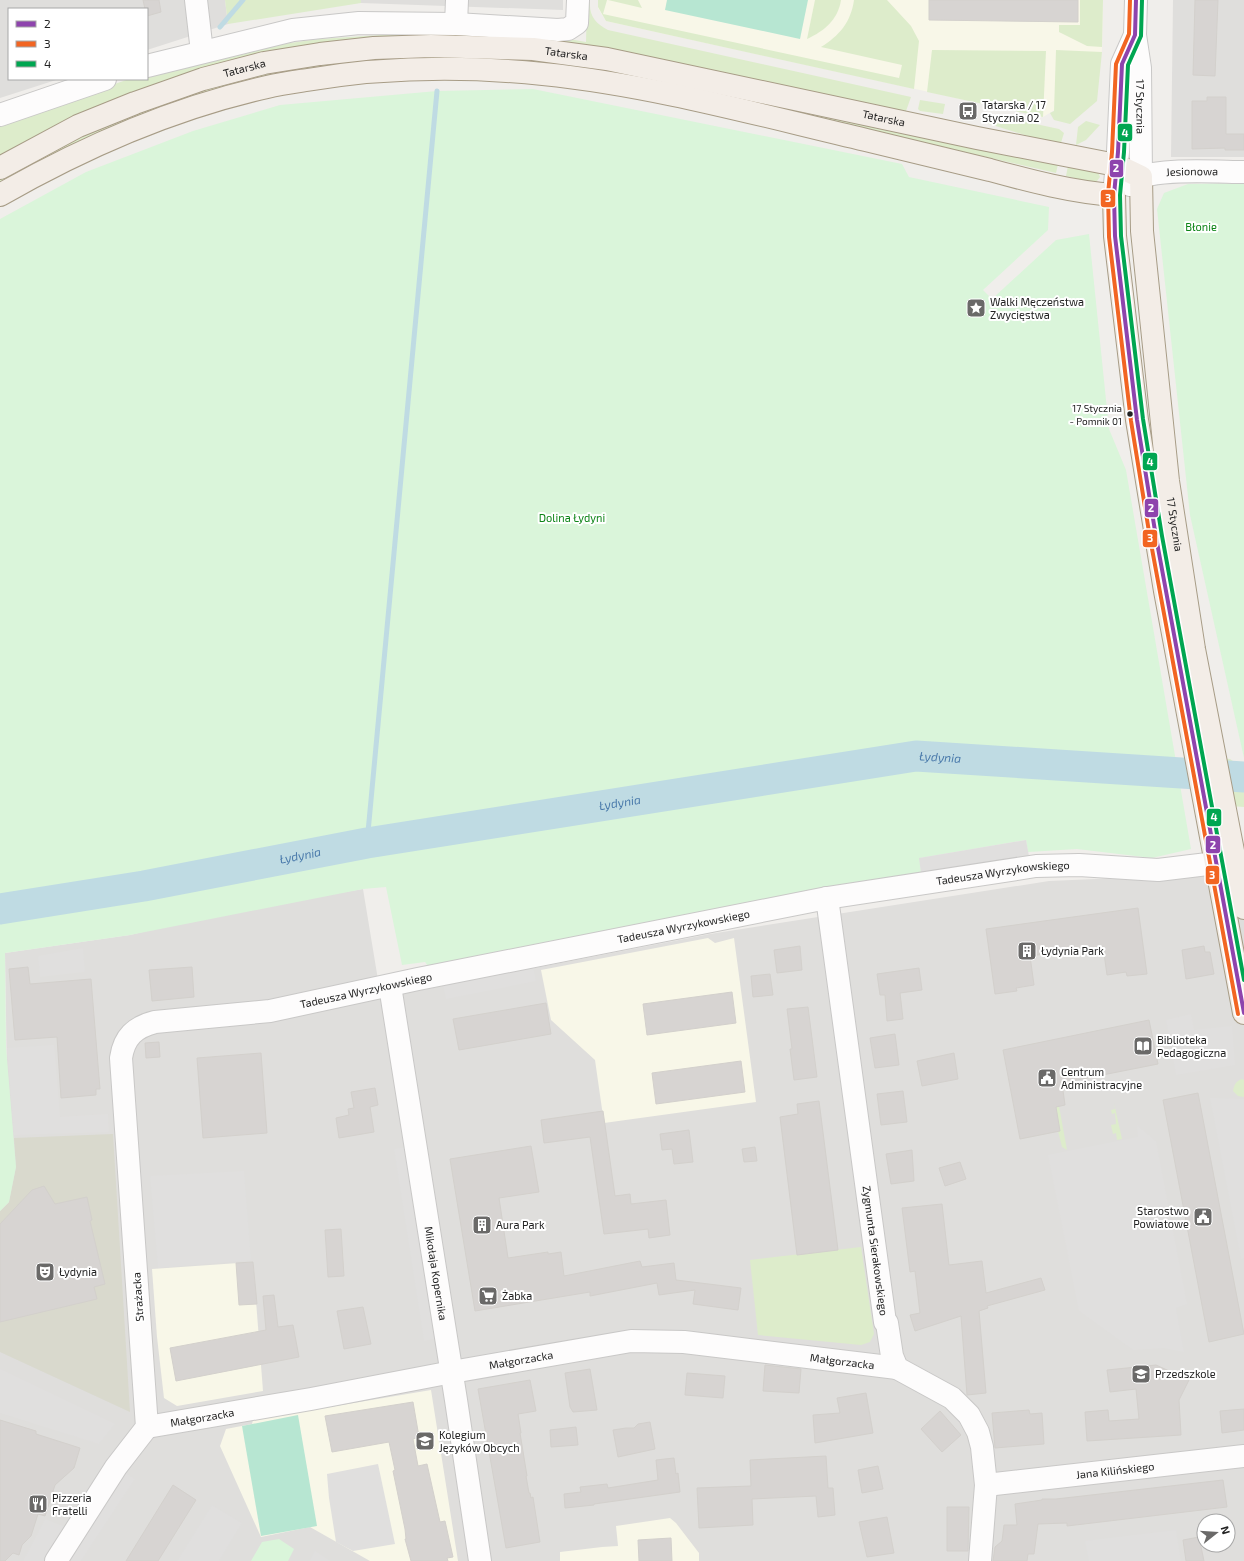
<svg xmlns="http://www.w3.org/2000/svg" width="1244" height="1561" font-family="'Exo 2',sans-serif">
<style>
.residential{fill:#dfdedc;fill-rule:evenodd}
.education{fill:#f8f7e8}
.construction{fill:#d9d9cd}
.grass{fill:#ddeccb}
.park{fill:#daf5da}
.pitch{fill:#b7e6d2}
.parking{fill:#e0dfde}
.lines{fill:none;stroke-linecap:round;stroke-linejoin:round}
.stream{stroke:#bfdbe3;stroke-width:5}
.river{stroke:#bfdbe3;stroke-width:31}
.building{fill:#d7d4d2;stroke:#d3d0cc}
.minor-casing{stroke:#c9c8c7;stroke-width:24}
.major-casing{stroke:#a79c86;stroke-width:24}
.minor{stroke:#fdfcfc;stroke-width:22}
.major{stroke:#f3ede7;stroke-width:22}
.bus-1-casing{stroke:#fff;stroke-width:7}
.bus-2-casing{stroke:#fff;stroke-width:7}
.bus-3-casing{stroke:#fff;stroke-width:7}
.bus-1{stroke:#8e44ad;stroke-width:4}
.bus-2{stroke:#f26522;stroke-width:4}
.bus-3{stroke:#00a651;stroke-width:4}
.bus-dot{fill:#222;stroke:#fff;stroke-width:1.5}
.labels{text-anchor:middle;stroke-width:4;stroke-linejoin:round;paint-order:stroke}
.bus-label{font-size:10px;fill:#222;stroke:#fff;text-anchor:end}
.street-label{font-size:11px;fill:#222;stroke:#fff}
.poi-label{font-size:11px;fill:#222;stroke:#fff;text-anchor:start}
.park-label{font-size:11px;fill:#0c8416;stroke:#fff}
.water-label{font-size:12px;font-style:italic;fill:#4a7aab;stroke:#fff}
.line-badge{stroke:#fff;stroke-width:1.5}
.badge-label{font-size:11px;text-anchor:middle;font-weight:bold;fill:#fff}
</style>
<rect width="100%" height="100%" fill="#f0eeeb"/>
<!-- residential -->
<g class="residential">
<path d="M0 0H225L228 24 147 50V9H9V79H59L0 98Z"/>
<path d="M361 0H563V10L361 3Z"/>
<path d="M1173 0H1244V157H1171Z"/>
<path d="M1244 856V1561H0V1211L9 1202 5 953 130 935 225 912 363 889 381 998 710 934 1049 881 1211 874ZM1204 1521H1228V1545H1204Z"/>
</g>
<!-- education -->
<g class="education">
<path d="M598 0H1103L1102 49 1098 84 1043 117 606 21 598 8Z"/>
<path d="M708 938 715 943 734 938 756 1102 604 1123 595 1060 551 1020 541 970Z"/>
<path d="M253 1262 263 1391 177 1406 164 1398 157 1337 152 1269Z"/>
<path d="M431 1390 458 1561H370L310 1527 261 1537 220 1446 226 1429 252 1424 253 1420Z"/>
<path d="M670 1518 676 1523 699 1553V1561H560V1552L602 1547 618 1546 616 1526Z"/>
</g>
<!-- construction -->
<path class="construction" d="M113 1134 130 1412 0 1352V1211L9 1202 16 1167 14 1138Z"/>
<!-- grass -->
<g class="grass">
<path d="M225 0H361V3L228 24Z"/>
<path d="M598 0H607L603 14 899 78 902 65 821 47C839 36 851 22 854 0H887L911 26 919 41 914 89 606 21 598 7Z"/>
<path d="M608 0H638L642 8Z"/>
<path d="M815 0H841C838 20 824 31 807 39Z"/>
<path d="M1080 0H1103L1102 47 1087 46 1059 32V25H1080Z"/>
<path d="M590 2C589 16 596 24 608 30L911 97 906 111H896L436 37V32L564 38 586 42 587 3Z"/>
<path d="M426 32V37L343 43 0 157V124L129 79H147V74L268 46 319 39Z"/>
<path d="M932 50 1046 51 1043 117 927 92Z"/>
<path d="M1056 50 1102 52 1097 101 1070 124 1054 120 1050 113 1054 111Z"/>
<path d="M436 55 550 61 662 79 1058 164 1056 173 755 104 437 61Z"/>
<path d="M413 56V61L354 65 0 184V178L79 137 122 119 182 97 231 81 259 74 337 62Z"/>
<path d="M920 100 945 104 943 114 920 111 918 109Z"/>
<path d="M990 114 1059 129 1064 133 1060 146 986 123 988 115Z"/>
<path d="M1086 121 1100 125 1086 140 1076 145 1078 127Z"/>
<path d="M1068 166 1098 172 1100 177 1097 181 1092 182 1066 176Z"/>
<path d="M1196 756 1230 759 1244 769V807L1205 804Z"/>
<path d="M1242 1079 1244 1080V1097L1238 1096 1233 1091C1234 1085 1236 1081 1242 1079Z"/>
<path d="M1114 1103 1122 1139 1117 1140 1116 1133 1113 1134 1111 1125 1116 1124 1115 1113 1112 1114 1111 1110 1115 1109Z"/>
<path d="M1059 1106 1067 1150 1062 1147 1058 1131 1060 1130 1056 1107Z"/>
<path d="M861 1247 874 1334 870 1342 861 1345 758 1335 750 1260Z"/>
</g>
<!-- park -->
<g class="park">
<path d="M533 89 902 164 909 177 1049 207 1048 230 983 290 992 299 1056 240 1089 234 1109 429 1126 470 1191 849 1152 858 1077 849 1028 852 1026 840 920 858 921 873 428 966 425 962 402 965 386 887 363 889 130 935 5 953 6 1047 16 1167 9 1202 0 1211V219L86 172 193 131 280 105 437 91Z"/>
<path d="M1244 183V758L1190 515 1157 209 1164 193 1188 184Z"/>
<path d="M279 1539 294 1549 288 1561H251L262 1542Z"/>
</g>
<!-- pitch -->
<g class="pitch">
<path d="M667 0H808L800 39 665 10Z"/>
<path d="M298 1415 317 1526 261 1536 242 1426Z"/>
</g>
<!-- parking -->
<g class="parking">
<path d="M1026 840 1031 867 921 873 919 858Z"/>
<path d="M83 948 85 972 40 977 38 956Z"/>
<path d="M531 958 536 981 446 999 441 975Z"/>
<path d="M1191 1014 1194 1030 1232 1026 1235 1065 1176 1075 1166 1020Z"/>
<path d="M54 1045 60 1117 108 1114 109 1132 14 1135 7 1048Z"/>
<path d="M1210 1098 1244 1099V1258L1241 1259Z"/>
<path d="M1137 1125 1156 1141 1187 1304 1176 1308 1184 1352 1164 1348 1133 1350 1079 1311 1048 1155 1138 1137Z"/>
<path d="M415 1146 446 1336 424 1341 394 1149Z"/>
<path d="M244 1171 251 1260 158 1268 150 1176Z"/>
<path d="M0 1369 115 1424 99 1444 0 1413Z"/>
<path d="M378 1464 395 1544 353 1551 336 1542 329 1498 327 1474Z"/>
<path d="M116 1467 135 1479 81 1561H23L45 1519 75 1531Z"/>
<path d="M212 1505 242 1523 219 1561H177Z"/>
<path d="M1176 1530 1181 1561H1089L1085 1541Z"/>
<path d="M315 1551 330 1561H310Z"/>
</g>
<g class="lines">
<!-- stream -->
<g class="stream">
<path d="M220 27 243 0"/>
<path d="M367 843 437 91"/>
</g>
<!-- river -->
<path class="river" id="s1" d="M0 909 144 886 367 843 916 756 1244 777"/>
</g>
<!-- building -->
<g class="building">
<path d="M143 0H159L161 12 147 16V9H145Z"/>
<path d="M929 0H1078V22L929 20Z"/>
<path d="M1195 0H1218L1215 76 1193 75Z"/>
<path d="M1207 97H1226V134H1244V150H1225V148L1192 149V101H1207Z"/>
<path d="M1138 908 1147 974 1127 976 1126 972 1107 975 1103 946 1030 956 1034 985 1016 988 1017 991 995 994 986 929Z"/>
<path d="M800 946 802 970 777 973 774 950Z"/>
<path d="M1204 946 1205 952H1210L1214 974 1186 979 1182 950Z"/>
<path d="M28 967 30 984 91 979 100 1089H96V1095L61 1098 57 1037 15 1040 9 969Z"/>
<path d="M192 967 194 997 152 1001 149 970Z"/>
<path d="M919 968 922 990 900 993 903 1019 887 1021 885 995H880L877 974Z"/>
<path d="M770 974 773 995 753 997 751 976Z"/>
<path d="M732 992 736 1023 647 1035 643 1004Z"/>
<path d="M546 1003 551 1034 459 1050 453 1019Z"/>
<path d="M808 1007 817 1077 794 1080 790 1049H792L787 1009Z"/>
<path d="M1149 1020 1158 1064 1062 1083 1065 1105 1056 1107 1060 1131 1020 1139 1003 1050Z"/>
<path d="M895 1034 899 1065 875 1068 870 1038Z"/>
<path d="M159 1042 160 1057 146 1058 145 1043Z"/>
<path d="M261 1053 267 1133 203 1138 197 1058Z"/>
<path d="M954 1053 958 1079 922 1086 917 1061Z"/>
<path d="M741 1061 745 1092 656 1104 652 1073Z"/>
<path d="M375 1088 378 1105 370 1107 374 1132 339 1138 336 1118 349 1115 348 1109 354 1108 351 1092Z"/>
<path d="M903 1091 907 1122 881 1125 877 1094Z"/>
<path d="M1198 1093 1244 1334 1209 1342 1163 1100Z"/>
<path d="M819 1101 838 1250 797 1255 780 1117 798 1114 797 1104Z"/>
<path d="M603 1111 615 1196 630 1194 631 1204 666 1200 670 1235 649 1238 648 1229 604 1234 590 1137 544 1143 541 1120Z"/>
<path d="M689 1130 693 1162 674 1164 672 1149 662 1150 660 1134Z"/>
<path d="M531 1146 539 1192 499 1198 508 1258 548 1252V1254L561 1252 564 1276 640 1261 642 1267 674 1263 676 1280 741 1288 738 1310 693 1304 695 1290 659 1295 657 1283 590 1296V1292L475 1311 450 1159Z"/>
<path d="M755 1147 757 1161 744 1162 742 1149Z"/>
<path d="M912 1150 914 1181 891 1184 886 1154Z"/>
<path d="M960 1162 966 1179 945 1186 939 1168Z"/>
<path d="M44 1186 55 1204 87 1197 92 1220 90 1221 105 1284 94 1287 97 1299 0 1322V1224L32 1190Z"/>
<path d="M942 1204 949 1265 982 1261 986 1293 1041 1278 1045 1290 987 1306 988 1308 979 1311 986 1393 967 1395 961 1316 915 1331 910 1315 920 1313 915 1271 910 1272 902 1208Z"/>
<path d="M341 1229 344 1276 328 1277 325 1230Z"/>
<path d="M253 1262 257 1304 239 1305 236 1263Z"/>
<path d="M274 1295 278 1327 293 1325 299 1357 176 1381 170 1348 266 1330 263 1296Z"/>
<path d="M363 1307 371 1344 344 1349 337 1311Z"/>
<path d="M765 1365 801 1369 799 1393 763 1391Z"/>
<path d="M1156 1365 1189 1380 1179 1400 1181 1435 1087 1441 1085 1412 1108 1410 1109 1421 1139 1419 1136 1389 1110 1392 1107 1370Z"/>
<path d="M590 1369 597 1410 573 1412 570 1407 565 1373Z"/>
<path d="M687 1373 725 1376 723 1398 685 1395Z"/>
<path d="M530 1380 536 1411 518 1414 521 1433H520L527 1476H526L529 1493H530L531 1498 533 1497 540 1542 506 1548 478 1389Z"/>
<path d="M866 1393 873 1433 815 1443 813 1415 840 1413 837 1398Z"/>
<path d="M413 1402 419 1437 413 1439 418 1466 427 1464 440 1522 445 1521 453 1557 447 1558 448 1561H411L405 1539H406L405 1529 393 1471 395 1470 389 1442 332 1452 325 1416Z"/>
<path d="M1244 1409V1430L1222 1433 1220 1411Z"/>
<path d="M1029 1410 1030 1414 1042 1413 1044 1444 995 1448 992 1413Z"/>
<path d="M940 1411 961 1435 942 1452 921 1429Z"/>
<path d="M0 1420 36 1431V1434L80 1448 74 1468 55 1485 45 1516 38 1514 31 1536 22 1545 19 1555 13 1553 5 1561H0Z"/>
<path d="M650 1422 655 1449 618 1457 613 1430 626 1428H634L638 1424Z"/>
<path d="M576 1427 578 1445 551 1447 550 1430Z"/>
<path d="M826 1456 828 1488H833L835 1515 818 1517 816 1496 752 1499 753 1525 699 1528 697 1488 751 1486 750 1460Z"/>
<path d="M674 1458 676 1474 678 1473 680 1492 594 1504V1505L565 1508 564 1494 581 1492 580 1487 607 1484 608 1488 658 1480 656 1460Z"/>
<path d="M878 1466 883 1489 862 1493 858 1470Z"/>
<path d="M1223 1480 1227 1507 1067 1526V1523L1038 1524 1034 1554H1028L1027 1561H993L995 1547 1002 1541 1004 1525H1017L1015 1504 1042 1500V1499H1056Z"/>
<path d="M173 1485 196 1500 158 1561H126Z"/>
<path d="M947 1507H969L968 1551H947Z"/>
<path d="M887 1517 894 1553 867 1557 859 1522Z"/>
<path d="M1199 1537 1204 1561H1186L1183 1540Z"/>
<path d="M671 1538 672 1561H639L638 1540Z"/>
</g>
<g class="lines">
<defs>
<g id="minor">
<path d="M196 0 202 52"/>
<path id="s2" d="M1136 0 1135 35 1140 68 1141 177"/>
<path d="M456 24 457 0"/>
<path d="M147 66 293 30 359 23 456 24 558 30 568 29 577 23 578 0"/>
<path d="M0 115 105 79"/>
<path id="s3" d="M1130 185C1133 183 1137 180 1140 178 1160 168 1220 172 1244 172"/>
<path d="M1114 195 1118 152 1122 64 1135 35"/>
<path id="s4" d="M827 898 885 1322 887 1323 892 1356 897 1368 952 1398 969 1415 978 1432 982 1447 986 1485 980 1561"/>
<path id="s5" d="M390 986 456 1400 480 1561"/>
<path id="s6" d="M147 1427 311 1399 452 1372 631 1341 684 1342 897 1368"/>
<path id="s7" d="M986 1485 1244 1456"/>
<path id="s8" d="M56 1561 116 1467 147 1427 121 1058C124 1037 135 1027 155 1022L270 1011 418 979 827 898 1036 866 1079 865 1158 870 1216 863"/>
</g>
<g id="major">
<path id="s9" d="M0 168 78 126 135 103 203 79 264 63 320 54 374 48 431 46 533 49 607 59 977 138 1116 165 1141 177 1142 231 1168 481 1194 649 1244 908"/>
<path d="M0 195C84 147 173 108 267 87 280 84 294 82 307 80 384 67 465 66 543 74 652 85 759 115 866 140 907 150 948 160 990 170 1030 181 1072 192 1114 195L1115 236 1137 420 1165 591 1244 1013"/>
</g>
</defs>
<!-- minor casing -->
<use href="#minor" class="minor-casing"/>
<!-- major casing -->
<use href="#major" class="major-casing"/>
<!-- minor -->
<use href="#minor" class="minor"/>
<!-- major -->
<use href="#major" class="major"/>
<defs>
<path id="bus-1" d="M1136 0 1135 35 1122 64 1118 152 1114 195 1115 236 1137 420 1156 537 1244 1013"/>
<path id="bus-2" d="M1130 0 1129 34 1116 64 1112 152 1108 194 1109 237 1131 421 1150 538 1238 1014"/>
<path id="bus-3" d="M1142 0 1141 36 1128 65 1124 152 1120 195 1121 236 1143 419 1162 536 1244 980"/>
</defs>
<!-- bus-1 casing -->
<use href="#bus-1" class="bus-1-casing"/>
<!-- bus-2 casing -->
<use href="#bus-2" class="bus-2-casing"/>
<!-- bus-3 casing -->
<use href="#bus-3" class="bus-3-casing"/>
<!-- bus-1 -->
<use href="#bus-1" class="bus-1"/>
<!-- bus-2 -->
<use href="#bus-2" class="bus-2"/>
<!-- bus-3 -->
<use href="#bus-3" class="bus-3"/>
</g>
<!-- icons -->
<defs>
<symbol id="bus-square" viewBox="-11 -11 22 22"><rect x="-9" y="-9" width="18" height="18" rx="4" fill="#6a6968" stroke="#fff"/><path d="M-5-6H5V4H4V6H2V4H-2V6H-4V4H-5ZM-3.5-4V0h7V-4ZM-3.5 1.2v1.5H-2V1.2ZM2 1.2v1.5H3.5V1.2Z" fill="#fff"/></symbol>
<symbol id="sight-square" viewBox="-11 -11 22 22"><rect x="-9" y="-9" width="18" height="18" rx="4" fill="#6a6968" stroke="#fff"/><path d="M0-6L1.8-2.2L6-1.7L2.9 1.2L3.7 5.4L0 3.3L-3.7 5.4L-2.9 1.2L-6-1.7L-1.8-2.2Z" fill="#fff"/></symbol>
<symbol id="building-square" viewBox="-11 -11 22 22"><rect x="-9" y="-9" width="18" height="18" rx="4" fill="#6a6968" stroke="#fff"/><path d="M-4-6H4V6H1V3H-1V6H-4ZM-2.5-4.3h1.7v1.8h-1.7ZM.8-4.3h1.7v1.8H.8ZM-2.5-1h1.7V.8h-1.7ZM.8-1h1.7V.8H.8Z" fill="#fff"/></symbol>
<symbol id="library-square" viewBox="-11 -11 22 22"><rect x="-9" y="-9" width="18" height="18" rx="4" fill="#6a6968" stroke="#fff"/><path d="M-6-4Q-3-5.5-.7-3.5V5Q-3 3-6 4ZM6-4Q3-5.5 .7-3.5V5Q3 3 6 4Z" fill="#fff"/></symbol>
<symbol id="civic-square" viewBox="-11 -11 22 22"><rect x="-9" y="-9" width="18" height="18" rx="4" fill="#6a6968" stroke="#fff"/><path d="M-.6-6.5H3V-4.5H.6V-3L4-1V1h2V6H-6V1h2V-1L-.6-3ZM-1.2 2.5V6h2.4V2.5Z" fill="#fff"/></symbol>
<symbol id="theatre-square" viewBox="-11 -11 22 22"><rect x="-9" y="-9" width="18" height="18" rx="4" fill="#6a6968" stroke="#fff"/><path d="M-5-5.5Q0-4 5-5.5V0Q5 5 0 6Q-5 5-5 0ZM-3.3-2.5H-1v1.5H-3.3ZM1-2.5H3.3v1.5H1ZM-2.8 1Q0 5.5 2.8 1Z" fill="#fff"/></symbol>
<symbol id="supermarket-square" viewBox="-11 -11 22 22"><rect x="-9" y="-9" width="18" height="18" rx="4" fill="#6a6968" stroke="#fff"/><path d="M-6-5.5h2.5l.6 2H6L4.5 2H-2.5L-4.4-4H-6ZM-1.5 3.2a1.3 1.3 0 1 0 .1 0ZM3 3.2a1.3 1.3 0 1 0 .1 0Z" fill="#fff"/></symbol>
<symbol id="school-square" viewBox="-11 -11 22 22"><rect x="-9" y="-9" width="18" height="18" rx="4" fill="#6a6968" stroke="#fff"/><path d="M0-5L7-2L0 1L-7-2ZM-4 1L0 2.5L4 1V4Q0 6-4 4Z" fill="#fff"/></symbol>
<symbol id="restaurant-square" viewBox="-11 -11 22 22"><rect x="-9" y="-9" width="18" height="18" rx="4" fill="#6a6968" stroke="#fff"/><path d="M-5-6h1v4h1v-4h1v4h1v-4h1v5L-1.5 .5V6h-2V.5L-5-1ZM5-6V6H3V1.5H1.5Q1.5-4 5-6Z" fill="#fff"/></symbol>
</defs>
<g fill-rule="evenodd">
<use href="#bus-square" x="957" y="100" width="22" height="22"/>
<use href="#sight-square" x="965" y="297" width="22" height="22"/>
<use href="#building-square" x="1016" y="940" width="22" height="22"/>
<use href="#library-square" x="1132" y="1035" width="22" height="22"/>
<use href="#civic-square" x="1036" y="1067" width="22" height="22"/>
<use href="#civic-square" x="1192" y="1206" width="22" height="22"/>
<use href="#building-square" x="471" y="1214" width="22" height="22"/>
<use href="#theatre-square" x="34" y="1261" width="22" height="22"/>
<use href="#supermarket-square" x="477" y="1285" width="22" height="22"/>
<use href="#school-square" x="1130" y="1363" width="22" height="22"/>
<use href="#school-square" x="414" y="1430" width="22" height="22"/>
<use href="#restaurant-square" x="27" y="1493" width="22" height="22"/>
</g>
<!-- markers -->
<circle class="bus-dot" cx="1130" cy="414" r="3.5"/>
<g class="labels">
<!-- bus labels -->
<g class="bus-label">
<text x="1122" y="412">17 Stycznia<tspan x="1122" dy="13">- Pomnik 01</tspan></text>
</g>
<!-- street labels -->
<g class="street-label">
<text dy="4" stroke="none"><textPath href="#s9" startOffset="589">Tatarska</textPath></text>
<text dy="4" stroke="none"><textPath href="#s9" startOffset="265">Tatarska</textPath></text>
<text dy="4" stroke="none"><textPath href="#s2" startOffset="107">17 Stycznia</textPath></text>
<text dy="4" stroke="none"><textPath href="#s9" startOffset="913">Tatarska</textPath></text>
<text dy="4" stroke="none"><textPath href="#s3" startOffset="65">Jesionowa</textPath></text>
<text dy="4" stroke="none"><textPath href="#s9" startOffset="1527">17 Stycznia</textPath></text>
<text dy="4" stroke="none"><textPath href="#s8" startOffset="1447">Tadeusza Wyrzykowskiego</textPath></text>
<text dy="4" stroke="none"><textPath href="#s8" startOffset="1123">Tadeusza Wyrzykowskiego</textPath></text>
<text dy="4" stroke="none"><textPath href="#s8" startOffset="799">Tadeusza Wyrzykowskiego</textPath></text>
<text dy="4" stroke="none"><textPath href="#s4" startOffset="356">Zygmunta Sierakowskiego</textPath></text>
<text dy="4" stroke="none"><textPath href="#s5" startOffset="291">Mikołaja Kopernika</textPath></text>
<text transform="translate(138 1297) rotate(-94)" y="4">Strażacka</text>
<text dy="4" stroke="none"><textPath href="#s6" startOffset="380">Małgorzacka</textPath></text>
<text dy="4" stroke="none"><textPath href="#s6" startOffset="704">Małgorzacka</textPath></text>
<text dy="4" stroke="none"><textPath href="#s6" startOffset="56">Małgorzacka</textPath></text>
<text dy="4" stroke="none"><textPath href="#s7" startOffset="130">Jana Kilińskiego</textPath></text>
</g>
<!-- poi labels -->
<g class="poi-label">
<text x="982" y="109">Tatarska / 17<tspan x="982" dy="13">Stycznia 02</tspan></text>
<text x="990" y="306">Walki Męczeństwa<tspan x="990" dy="13">Zwycięstwa</tspan></text>
<text x="1041" y="955">Łydynia Park</text>
<text x="1157" y="1044">Biblioteka<tspan x="1157" dy="13">Pedagogiczna</tspan></text>
<text x="1061" y="1076">Centrum<tspan x="1061" dy="13">Administracyjne</tspan></text>
<text x="1189" y="1215" text-anchor="end">Starostwo<tspan x="1189" dy="13">Powiatowe</tspan></text>
<text x="496" y="1229">Aura Park</text>
<text x="59" y="1276">Łydynia</text>
<text x="502" y="1300">Żabka</text>
<text x="1155" y="1378">Przedszkole</text>
<text x="439" y="1439">Kolegium<tspan x="439" dy="13">Języków Obcych</tspan></text>
<text x="52" y="1502">Pizzeria<tspan x="52" dy="13">Fratelli</tspan></text>
</g>
<!-- park labels -->
<g class="park-label">
<text x="1201" y="231">Błonie</text>
<text x="572" y="522">Dolina Łydyni</text>
</g>
<!-- water labels -->
<g class="water-label">
<text dy="4" stroke="none"><textPath href="#s1" startOffset="953">Łydynia</textPath></text>
<text dy="4" stroke="none"><textPath href="#s1" startOffset="629">Łydynia</textPath></text>
<text dy="4" stroke="none"><textPath href="#s1" startOffset="305">Łydynia</textPath></text>
</g>
</g>
<g class="line-badge">
<rect x="1117" y="123" width="16" height="19" rx="4" fill="#00a651"/>
<rect x="1109" y="159" width="15" height="19" rx="4" fill="#8e44ad"/>
<rect x="1100" y="189" width="16" height="19" rx="4" fill="#f26522"/>
<rect x="1142" y="452" width="16" height="19" rx="4" fill="#00a651"/>
<rect x="1144" y="498" width="15" height="20" rx="4" fill="#8e44ad"/>
<rect x="1142" y="529" width="16" height="19" rx="4" fill="#f26522"/>
<rect x="1206" y="808" width="16" height="19" rx="4" fill="#00a651"/>
<rect x="1205" y="835" width="16" height="19" rx="4" fill="#8e44ad"/>
<rect x="1205" y="865" width="15" height="20" rx="4" fill="#f26522"/>
</g>
<g class="badge-label">
<text x="1125" y="137">4</text>
<text x="1116" y="172">2</text>
<text x="1108" y="202">3</text>
<text x="1150" y="466">4</text>
<text x="1151" y="512">2</text>
<text x="1150" y="542">3</text>
<text x="1214" y="821">4</text>
<text x="1213" y="849">2</text>
<text x="1212" y="879">3</text>
</g>
<!-- legend -->
<rect x="8" y="8" width="140" height="72" fill="#ffffff" stroke="#a7a7a7"/>
<rect x="16" y="21" width="20" height="6" fill="#8e44ad" stroke="#a7a7a7"/>
<text x="44" y="28" font-size="12" fill="#222222">2</text>
<rect x="16" y="41" width="20" height="6" fill="#f26522" stroke="#a7a7a7"/>
<text x="44" y="48" font-size="12" fill="#222222">3</text>
<rect x="16" y="61" width="20" height="6" fill="#00a651" stroke="#a7a7a7"/>
<text x="44" y="68" font-size="12" fill="#222222">4</text>
<!-- north arrow -->
<g transform="translate(1216 1533) rotate(73)"><circle r="19" fill="#ffffff" stroke="#a7a7a7"/>
<path d="M0-3L7 15L0 10L-7 15Z" fill="#6a6968"/>
<text y="-6" font-size="11" font-weight="bold" text-anchor="middle" fill="#222222">N</text>
</g>
</svg>
